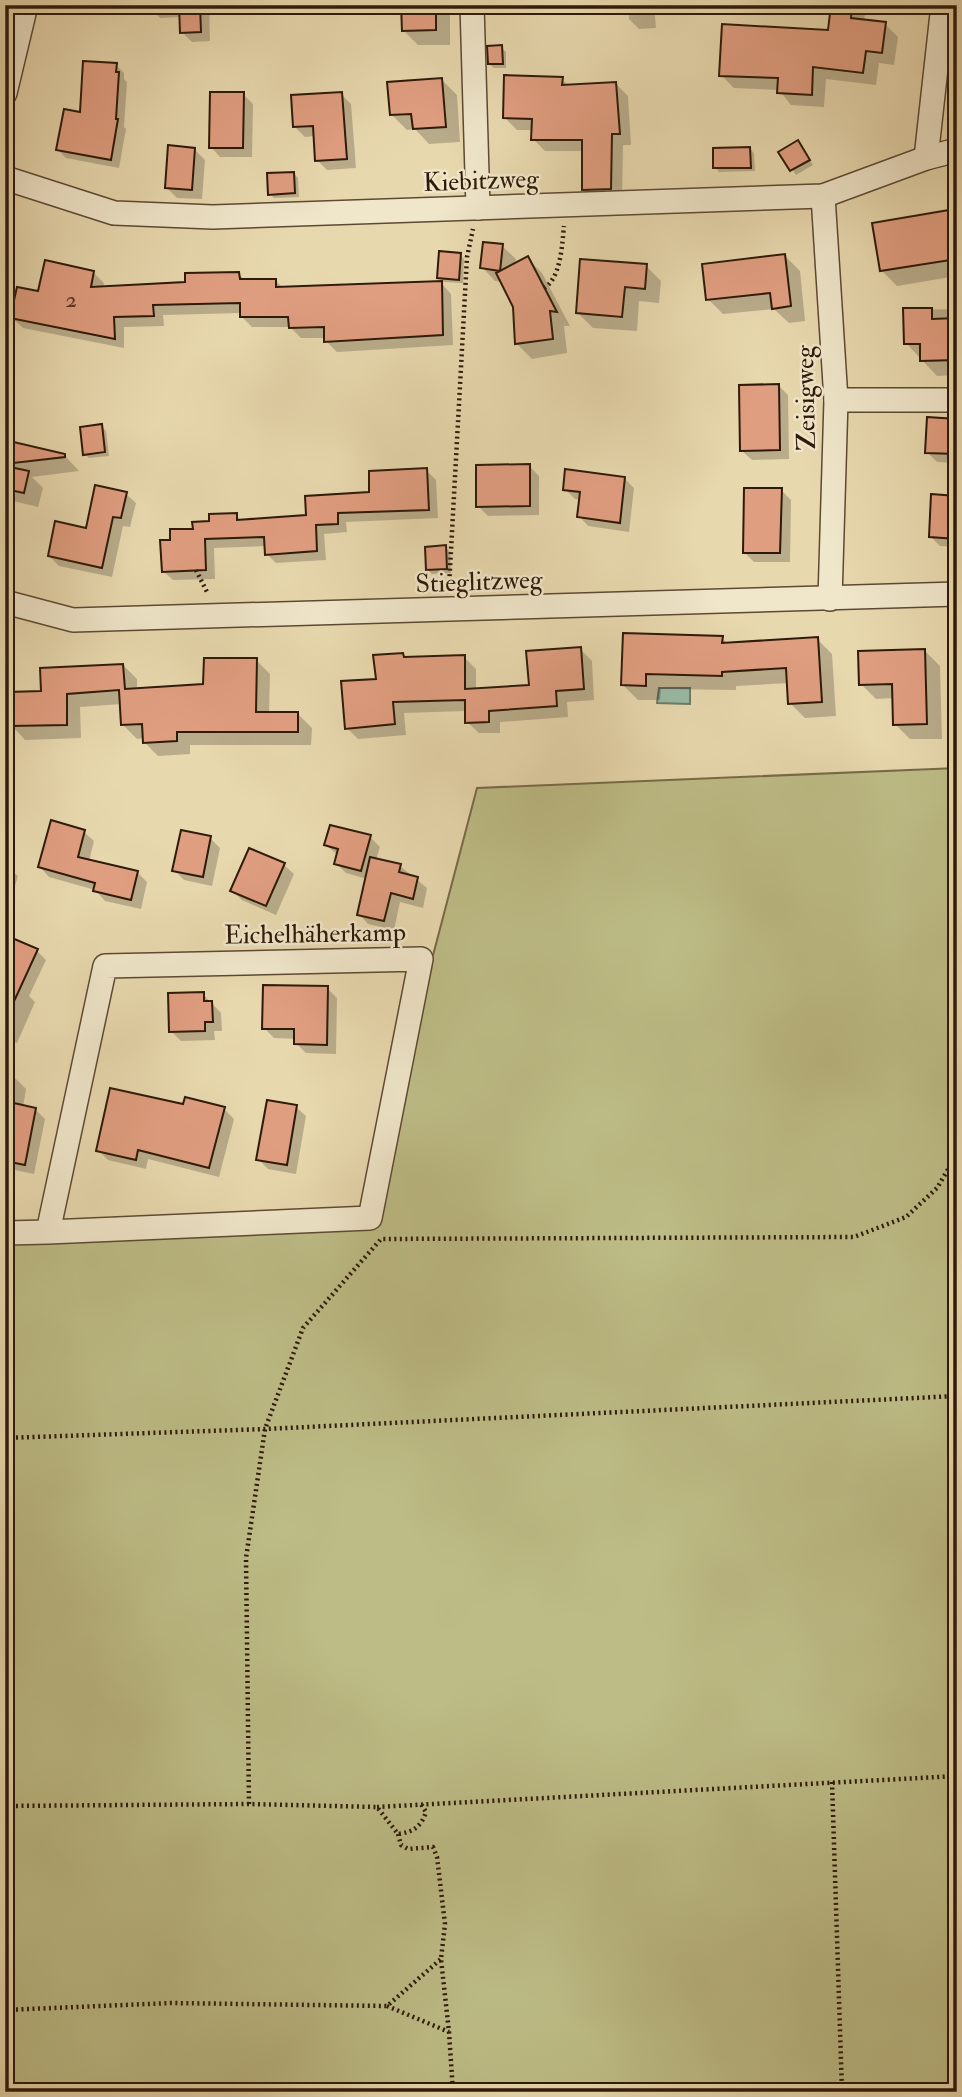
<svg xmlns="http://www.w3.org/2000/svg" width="962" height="2097" font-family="'IM FELL Double Pica',serif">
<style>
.green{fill:#bdbc86;stroke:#766b47;stroke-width:2}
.water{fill:#98bba5;stroke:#6e7b66;stroke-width:2}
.shadow{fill:#0003}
.building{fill:#e09e80;stroke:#2e1a08;stroke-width:2}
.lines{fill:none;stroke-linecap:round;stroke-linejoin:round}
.minor-casing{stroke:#5c4a32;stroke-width:26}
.path{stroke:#2e1a08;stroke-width:4.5;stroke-dasharray:2 3.5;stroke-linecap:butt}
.minor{stroke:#f0e6ca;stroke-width:23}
.labels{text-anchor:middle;stroke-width:5;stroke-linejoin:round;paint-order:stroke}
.number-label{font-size:23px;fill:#5a3b26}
.street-label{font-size:26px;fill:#2e1a08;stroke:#f0e6ca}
</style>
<rect width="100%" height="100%" fill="#e8d8ae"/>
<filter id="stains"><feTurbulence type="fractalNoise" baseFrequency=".00286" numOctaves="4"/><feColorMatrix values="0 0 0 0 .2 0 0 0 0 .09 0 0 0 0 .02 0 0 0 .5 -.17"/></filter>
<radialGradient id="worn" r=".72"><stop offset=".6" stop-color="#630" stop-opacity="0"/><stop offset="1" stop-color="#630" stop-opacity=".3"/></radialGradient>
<!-- green -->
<path class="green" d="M957 768V2092H5V1224L365 1214 477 788Z"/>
<!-- water -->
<path class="water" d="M659 688H690V704L657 703Z"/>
<!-- shadow -->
<g class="shadow">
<path d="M150 5H209L210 41 192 42 182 32 181 17 160 18 150 8Z"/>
<path d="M403 5H450V45H418L403 30Z"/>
<path d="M628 5H654L656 28 639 29 629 19Z"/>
<path d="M832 5H856L865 14 864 21 885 24 898 37 894 65 879 63 876 85 826 79 824 107 791 105 779 90 734 88 721 75 830 32Z"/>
<path d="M501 47 506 52V68H494L489 64Z"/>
<path d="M116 65 124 73V79L127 82 124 127 126 129 119 168 66 158 58 150Z"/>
<path d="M562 79 570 87 616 84 628 96 631 145H623L622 201H595L584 190V151H545L533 139V130H517L505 118Z"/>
<path d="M442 80 457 95 460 142 429 144 415 129 407 130 392 115Z"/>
<path d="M243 94 253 104 252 157H220L211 147Z"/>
<path d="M341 94 351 104 356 168 327 170 317 160 315 136 305 137 295 127Z"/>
<path d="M798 142 813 165 796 175 781 152Z"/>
<path d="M750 149 754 153 755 171 719 172 715 167Z"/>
<path d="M195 150 205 160 202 199 177 198 167 188Z"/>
<path d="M294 174 298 178 299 197 274 198 270 194Z"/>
<path d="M954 211 957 214V276L897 286 882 271Z"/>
<path d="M502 246 516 259 515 265 527 258 542 273 570 326H564L567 353 532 359 517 344 515 306 503 282 495 281 482 267Z"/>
<path d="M460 255 464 259 463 283 444 282 439 278Z"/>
<path d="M785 256 800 271 805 321 789 323 774 309 723 314 708 299Z"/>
<path d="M646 266 661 281 659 303 639 301 637 331 593 328 578 313Z"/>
<path d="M94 273 104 283 103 288 187 284 239 274 245 281H276L284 289 441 283 451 294 453 345 337 352 326 341V338H301L290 327H252L242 317V313L163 315 164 326 124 327V348L23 328 12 318 39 293Z"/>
<path d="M957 309V375L937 376 906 343 905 310Z"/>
<path d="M778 385 788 395 789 459 752 460 742 451Z"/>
<path d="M5 398 10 403 5 424Z"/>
<path d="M957 420V463L937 462 927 452Z"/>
<path d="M101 426 106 431 109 456 89 458 85 454Z"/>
<path d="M5 442 64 455 79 471 32 477 43 488 38 507 5 499Z"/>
<path d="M529 466 539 476V515L488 516 478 506Z"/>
<path d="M426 470 436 480 438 518 346 522 347 532 324 534 326 560 276 563 267 554 266 546 214 548 215 579 173 580 163 571 172 542 211 523 236 515 242 521 308 517Z"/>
<path d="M624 478 634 488 629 532 588 526 579 516 581 500 575 499 565 489Z"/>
<path d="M781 490 791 500 790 562H754L744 552Z"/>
<path d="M126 494 136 503 130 527 123 526 112 577 59 566 49 556 87 530Z"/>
<path d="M957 498V547L940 546 930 536Z"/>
<path d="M445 547 450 552 451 573 432 574 428 570Z"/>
<path d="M722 638 729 644 817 639 832 654 836 716 805 718 790 703 788 683 736 686V690L661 689 660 700H638L623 685Z"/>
<path d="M580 649 592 661 594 700 567 702 568 717 500 722V733H479L467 722V711L404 713 406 735 358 739 347 728 377 680 403 655 407 659 464 657 476 669V690L531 686Z"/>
<path d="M925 651 940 666 942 739H910L895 724 894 698 876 699 861 684Z"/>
<path d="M256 660 270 674 269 714H298L312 728 311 745H190V754L158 756 144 742V738L137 739 123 725 122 704 80 707 81 738 25 740 12 726 43 693 123 665 137 679V690L205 686Z"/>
<path d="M84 832 94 841 89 861 137 872 147 882 141 909 105 901 95 890 49 877 40 867Z"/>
<path d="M370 837 380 847 376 860 400 866 427 888 423 908 400 902 394 930 368 924 359 914 367 879 346 873 336 863 339 856 326 845Z"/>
<path d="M210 838 220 848 212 886 184 880 174 870Z"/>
<path d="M284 865 294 874 276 915 242 900 232 891Z"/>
<path d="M5 866 18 876 5 919Z"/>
<path d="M37 951 46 960 29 996 35 1002 17 1043 5 1038V961Z"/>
<path d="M327 988 337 998 336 1054 306 1053 296 1043V1039L274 1038 264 1028Z"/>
<path d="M203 994 221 1013 222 1031H214L215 1040 181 1041 171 1031Z"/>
<path d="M5 1076 16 1079 26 1089 23 1107 35 1109 45 1119 34 1174 5 1168Z"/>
<path d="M184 1106 224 1109 234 1119 219 1177 148 1159 146 1169 108 1160 98 1150Z"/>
<path d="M296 1107 306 1116 296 1174 268 1169 258 1159Z"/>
</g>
<!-- building -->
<g class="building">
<path d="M179 5H200L201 32 180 33Z"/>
<path d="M401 5H436V30L402 31Z"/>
<path d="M831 5H852L851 18 886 22 882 53 866 51 863 73 813 67 812 95 777 93 778 78 719 76 722 24 828 30Z"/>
<path d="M502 45 503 64H488L487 46Z"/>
<path d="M83 61 117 63 116 72H119L116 119H118L111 160 56 150 64 109 80 112Z"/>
<path d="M504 75 563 77 562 85 616 82 620 134H612L611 189 582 190V140H531L532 119 503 118Z"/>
<path d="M442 78 446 127 413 129 411 114 390 115 387 82Z"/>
<path d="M210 92H244L243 148H209Z"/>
<path d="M342 92 347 159 315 161 313 126 293 127 291 95Z"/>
<path d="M798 140 810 160 790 171 778 152Z"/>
<path d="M168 145 195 148 192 190 165 188Z"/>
<path d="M750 147 751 168H713V148Z"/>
<path d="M294 172 295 193 268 195 267 173Z"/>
<path d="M955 209 957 259 880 271 872 223Z"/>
<path d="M483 242 503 244 500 271 480 268Z"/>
<path d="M439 251 461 253 459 280 437 278Z"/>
<path d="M785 254 791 306 772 309 770 293 706 300 702 264Z"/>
<path d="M528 256 557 312 550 311 553 339 515 344 513 307 496 273Z"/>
<path d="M580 259 647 264 645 289 625 287 622 317 576 313Z"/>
<path d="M45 260 94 271 91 287 185 282V273L239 272 240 279H276V287L442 281 443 335 324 342V327L289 328 288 317H240V303L153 305 154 316 114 317 115 339 10 318 17 287 38 291Z"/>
<path d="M903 308H932V319L957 318V360L920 361V344H904Z"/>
<path d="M779 384 780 450 740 451 739 385Z"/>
<path d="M927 417 957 419V454L925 453Z"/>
<path d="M102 424 105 452 83 455 80 427Z"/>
<path d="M5 440 65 454V457L5 464Z"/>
<path d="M530 464V506L476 507V465Z"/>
<path d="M5 466 29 471 24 493 5 489Z"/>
<path d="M427 468 429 510 338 513V524L316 525 317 551 265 555 264 537 205 539 206 570 162 572 160 540H170V529H193L192 522 209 521V514L237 513V520L306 515 305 496 369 492V471Z"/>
<path d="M565 469 625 477 620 523 577 517 580 492 563 490Z"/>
<path d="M95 485 127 492 121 518 113 517 102 568 48 556 55 521 86 528Z"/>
<path d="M744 488H782L780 553H743Z"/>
<path d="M931 494 957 496V539L929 537Z"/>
<path d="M446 545 447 569 426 570 425 547Z"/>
<path d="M623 633 723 636 722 643 818 637 822 702 788 704 786 668 722 672V676L646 674V686L621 685Z"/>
<path d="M581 647 584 689 556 691 557 706 489 711V722L465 723V700L393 702 395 724 345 729 341 681 376 679 373 655 403 653 404 657 465 655V689L529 685 526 651Z"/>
<path d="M925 649 927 724 893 725 892 684 859 685 858 651Z"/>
<path d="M204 658H257L256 712H298V732H177V741L143 743 142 724 121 725 119 690 67 694V725L10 726 9 692 41 691 40 668 123 664 125 689 203 684Z"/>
<path d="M51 820 85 830 78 857 138 871 131 900 93 891 95 883 38 867Z"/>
<path d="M330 825 371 835 361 871 334 864 338 849 324 845Z"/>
<path d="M181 830 211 836 203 877 172 871Z"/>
<path d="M249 848 285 863 266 906 230 891Z"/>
<path d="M370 857 401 864 399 872 418 877 413 899 391 893 384 921 357 915Z"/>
<path d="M5 935 38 949 5 1021Z"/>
<path d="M263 985 328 986 327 1045 294 1044V1029H262Z"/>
<path d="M204 992V1001H212L213 1022H205V1031L169 1032 168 993Z"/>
<path d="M110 1088 183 1104 185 1097 225 1107 209 1168 138 1150 136 1160 96 1151Z"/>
<path d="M267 1100 297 1105 287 1165 256 1160Z"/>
<path d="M5 1101 36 1108 25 1165 5 1161Z"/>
</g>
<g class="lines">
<defs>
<g id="minor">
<path d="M472 5 478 208"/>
<path d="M5 93 26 5"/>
<path d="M926 158 943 5"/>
<path d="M5 178 114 213 213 217 823 196 926 158 957 150"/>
<path d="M823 196 836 400 830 599"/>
<path d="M836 400H957"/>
<path d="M5 602 73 620 957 594"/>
<path d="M5 1233 48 1232 370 1218 421 959 105 966 48 1232"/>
</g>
</defs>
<!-- minor casing -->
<use href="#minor" class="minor-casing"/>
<!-- path -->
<g class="path">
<path d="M544 288C561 278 562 245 564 226"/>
<path d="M196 570 208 594"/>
<path d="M449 587 467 257 473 229"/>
<path d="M5 1438 265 1429 957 1396"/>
<path d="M832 1782 842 2092"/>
<path d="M249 1804 246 1558 265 1429 303 1328 381 1239 854 1237 906 1217 937 1188 957 1154"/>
<path d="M5 1806 249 1804 377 1807 398 1834C413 1832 421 1827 426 1812L421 1804"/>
<path d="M377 1807 957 1776"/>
<path d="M398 1834 401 1845 408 1849 433 1847 437 1857 445 1924 441 1959 449 2032 453 2092"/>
<path d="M387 2006 449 2032"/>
<path d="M5 2010 171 2003 387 2006 441 1959"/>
</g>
<!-- minor -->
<use href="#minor" class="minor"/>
</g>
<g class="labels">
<!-- number labels -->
<g class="number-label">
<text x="71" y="307">2</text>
</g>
<!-- street labels -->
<g class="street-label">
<text transform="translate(481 180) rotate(-2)" y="9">Kiebitzweg</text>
<text transform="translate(805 398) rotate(-91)" y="9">Zeisigweg</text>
<text transform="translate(479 581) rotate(-2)" y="9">Stieglitzweg</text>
<text transform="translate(315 933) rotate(-1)" y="9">Eichelhäherkamp</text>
</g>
</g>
<!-- margin -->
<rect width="962" height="2097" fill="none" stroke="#e8d8ae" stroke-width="28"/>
<rect x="7" y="7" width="948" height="2083" fill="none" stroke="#2e1a08" stroke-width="3.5"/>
<rect x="14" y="14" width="934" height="2069" fill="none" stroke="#2e1a08" stroke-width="2"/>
<rect width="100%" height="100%" filter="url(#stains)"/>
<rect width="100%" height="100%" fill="url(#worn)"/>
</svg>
